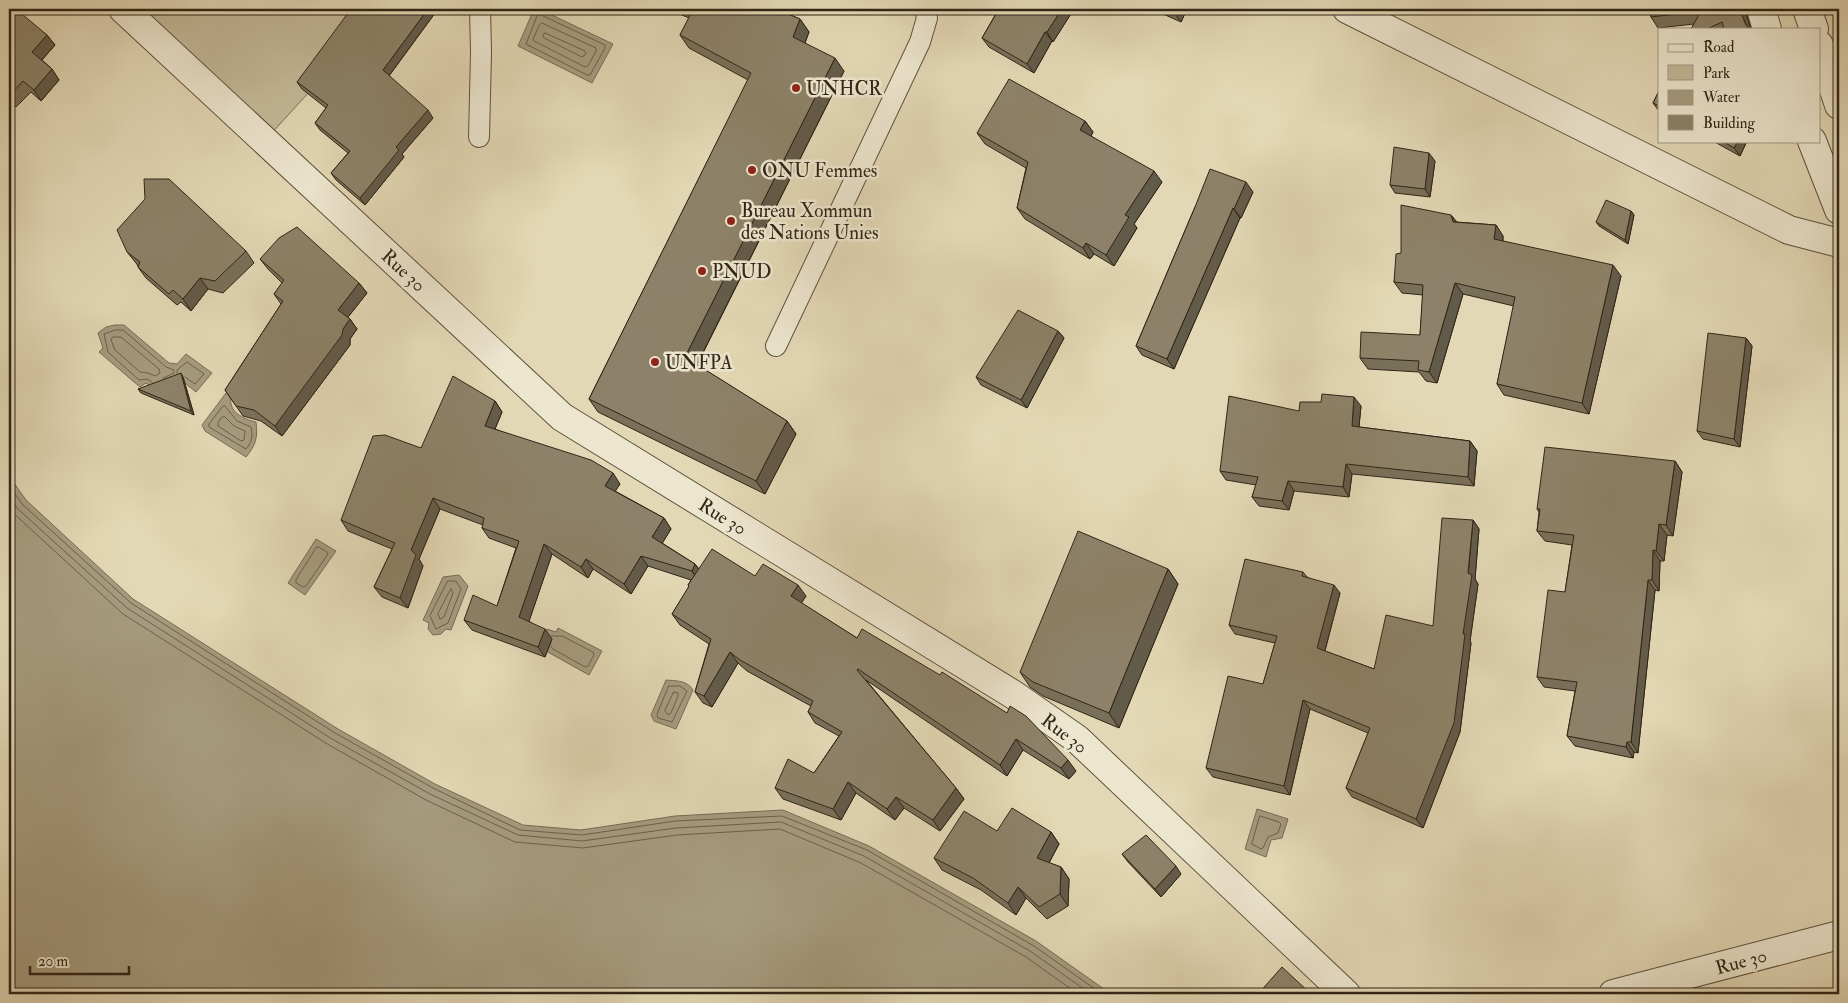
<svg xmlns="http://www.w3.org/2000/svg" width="1848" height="1003" font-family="'IM FELL Double Pica',serif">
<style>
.green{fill:#c5ba9a;stroke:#7a7058}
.water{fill:#a69b7f;stroke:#776c55}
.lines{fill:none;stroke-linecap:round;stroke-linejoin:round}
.shore{stroke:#6b604b;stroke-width:1}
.lane-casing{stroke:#5d523e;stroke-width:22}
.street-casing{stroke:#5d523e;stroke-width:30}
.lane{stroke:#ede6cf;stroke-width:20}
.street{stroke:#ede6cf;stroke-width:28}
.wall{fill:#79705a;stroke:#302517}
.shaded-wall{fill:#635b4a;stroke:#302517}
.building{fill:#8d8269;stroke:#302517}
.poi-dot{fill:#8f2418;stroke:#ede6cf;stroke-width:2}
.labels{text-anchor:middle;stroke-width:5;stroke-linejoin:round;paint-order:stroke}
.poi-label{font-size:19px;fill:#302517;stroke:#ede6cf;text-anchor:start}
.street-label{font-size:19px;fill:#302517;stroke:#ede6cf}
</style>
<rect width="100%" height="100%" fill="#e3d8b5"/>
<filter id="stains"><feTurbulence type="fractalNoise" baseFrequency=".004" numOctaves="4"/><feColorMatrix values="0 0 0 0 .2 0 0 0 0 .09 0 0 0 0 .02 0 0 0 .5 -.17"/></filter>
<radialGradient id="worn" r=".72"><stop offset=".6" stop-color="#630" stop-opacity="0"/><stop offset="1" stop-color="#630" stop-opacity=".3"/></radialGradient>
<!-- green -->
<path class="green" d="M106 9H382L384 10 258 148Z"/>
<!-- water -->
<g class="water">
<path d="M534 9H539L613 44 592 83 518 46Z"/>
<path d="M115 325H124L169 363 177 364 186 354 212 373 196 392 180 379 153 389 146 383 140 387 99 352 103 348 98 333 106 327Z"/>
<path d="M226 393 231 396C228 412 243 419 256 422 258 437 256 445 246 457L205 431 202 425Z"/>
<path d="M9 476 26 500 133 599 338 729 435 784 523 825 581 830 675 816 783 810 869 846 1036 941 1111 994H9Z"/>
<path d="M316 539 336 551 305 595 288 583Z"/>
<path d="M459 575 468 586 451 630 446 629 441 634 433 635 428 629 429 623 423 620 443 577Z"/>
<path d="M558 628 602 651 589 675 546 651 542 640 547 629 556 632Z"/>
<path d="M666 680C676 681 687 680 693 690L676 729 654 721 651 715Z"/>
<path d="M1257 809 1288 819 1282 838 1271 840 1266 857 1245 849Z"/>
</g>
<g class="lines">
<!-- shore -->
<g class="shore">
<path d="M539 14 605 45V48L590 75H587L526 44 537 16Z"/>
<path d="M542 23 596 48V51L588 66 585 67 534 41 533 39 540 24Z"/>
<path d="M545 33 585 51 586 54 582 57 544 38 543 36Z"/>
<path d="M113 337H121L159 369 160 373 155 376 148 373 140 372 115 350 111 340Z"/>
<path d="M177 373V370L187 362 204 374 195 384 185 377"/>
<path d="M152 382 147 379 139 380 108 352 104 334 115 330H123L166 367 174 370V373L163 378"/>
<path d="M225 406 237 421 251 427C253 436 252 442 246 449L209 427V424L222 407Z"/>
<path d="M222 417H225L234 426 245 431 244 440 241 441 218 426V423Z"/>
<path d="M9 485 22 504 131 603 335 733 433 788 520 830 582 835 675 821 782 816 867 850 1034 946 1102 994"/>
<path d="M9 496 18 509 127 608 332 739 430 794 518 835 582 841 676 828 781 822 864 856 1030 951 1091 994"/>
<path d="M9 509 123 614 329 745 426 800 515 842 583 848 677 835 780 829 861 863 1026 957 1078 994"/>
<path d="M317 547H319L327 552 328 554 306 586 303 587 296 583V580Z"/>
<path d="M448 581H456L461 589 448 623 436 629 430 616Z"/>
<path d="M451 589 453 593 444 617 440 619 438 614Z"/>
<path d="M551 646 553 649 585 667 588 666 594 655 593 652 562 636H551"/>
<path d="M669 686H680L687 691 672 722 658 718 657 715Z"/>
<path d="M674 692 678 693V696L671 713 668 715 665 711Z"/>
<path d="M1260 816 1279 822 1281 824 1278 833 1268 837 1263 848 1261 849 1252 844Z"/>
</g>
<defs>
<g id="lane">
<path d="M479 137 481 52 480 9"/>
<path d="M776 346 920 42 927 18 925 9"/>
</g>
<g id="street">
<path d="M123 9 562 417 1014 695 1077 739 1346 994"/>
<path d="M1347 9 1789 230 1839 243"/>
<path d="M1761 9 1767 29"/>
<path d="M1807 9 1814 29"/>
<path d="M1819 45 1839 105"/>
<path d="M1812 141 1839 210"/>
<path d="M1613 994 1839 935"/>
</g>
</defs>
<!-- lane casing -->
<use href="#lane" class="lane-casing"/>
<!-- street casing -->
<use href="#street" class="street-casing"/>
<!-- lane -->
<use href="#lane" class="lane"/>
<!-- street -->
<use href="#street" class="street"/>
</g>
<!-- wall -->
<g class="wall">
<path d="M9 9 47 35 55 45 42 60 52 69 59 80 41 101 31 92 16 107 9 100Z"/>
<path d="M438 9 389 76 433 118 402 154 404 157 365 205 336 180 331 173 348 153 320 130 315 123 326 108 302 89 297 82Z"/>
<path d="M668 9H776L800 19 809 32 805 43 844 71 697 365 787 421 796 434 765 494 598 412 589 399 748 80 689 48 680 35 689 18Z"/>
<path d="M995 9H1074L1053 42 1052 41 1034 73 989 47 982 38 998 10Z"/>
<path d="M1152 9H1187L1181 22Z"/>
<path d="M1649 9H1746V13L1751 29H1691L1694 24 1658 28 1651 17Z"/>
<path d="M1659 91V111L1653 103Z"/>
<path d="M1085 121 1093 132 1091 136 1162 182 1134 224 1137 228 1114 266 1094 254 1090 259 1025 219 1017 208 1026 168 985 144 977 133Z"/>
<path d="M1713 141H1747L1740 156Z"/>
<path d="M1435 161 1430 197 1395 193 1390 185Z"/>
<path d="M1253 192 1241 218H1240L1174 369 1142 355 1136 346 1195 207Z"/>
<path d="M1631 211 1634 215 1628 244 1599 226 1596 222Z"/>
<path d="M1451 215 1457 222 1496 225 1503 236V241L1621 276 1589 414 1504 395 1497 384 1514 306 1463 294 1437 383 1426 381 1419 372 1368 369 1360 358 1420 335 1423 295 1402 293 1394 282 1401 253Z"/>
<path d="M246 251 254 263 223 293 208 289 191 311 181 302 177 305 146 278 138 267V266L136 263 127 252Z"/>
<path d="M260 259 359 283 367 293 348 317 350 319 357 329 350 339V345L282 436 261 421 243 416 225 390 281 304 274 294 282 283 268 269Z"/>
<path d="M1058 331 1064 338 1027 408 981 385 976 377Z"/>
<path d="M1746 338 1752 346 1740 447 1703 439 1697 431Z"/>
<path d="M183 377 194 415 141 393 138 389Z"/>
<path d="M495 401 502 412 495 429 620 484 615 491 664 518 671 529 662 543 695 564 699 569 755 576 806 596 801 603 857 638 1076 771 1069 779 1023 750 1007 776 866 680 956 788 964 799 940 831 904 808 895 820 856 793 841 820 783 799 775 788 814 773 839 736 815 723 808 712 811 706 747 671 738 663 712 707 703 703 695 692 709 644 680 625 672 614 689 587 688 585 691 580 648 566 631 594 593 569 588 578 552 554 529 621 552 639 545 657 472 630 464 620 497 606 516 548 489 538 482 528 483 525 440 509 419 559 423 566 408 608 382 597 374 587 392 549 348 531 341 520 421 448Z"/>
<path d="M1361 406 1359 427 1470 441 1477 451 1474 486 1352 474 1349 497 1294 491 1289 510 1259 506 1252 497 1256 485 1226 480 1220 471 1299 411Z"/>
<path d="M1675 461 1682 472 1673 536 1667 535 1664 561H1660L1659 591 1655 590 1638 753 1634 752 1633 758 1575 746 1567 736 1575 691 1544 687 1537 677 1565 592 1572 545 1545 541 1537 531 1539 512 1537 509Z"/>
<path d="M1473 520 1479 529 1475 579 1478 584 1470 641 1471 643 1460 732 1423 828 1352 797 1346 788 1368 733 1310 709 1290 795 1213 777 1206 768 1263 684 1275 643 1235 634 1229 625 1303 572 1307 577 1340 593 1325 651 1374 669 1433 626Z"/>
<path d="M1168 569 1178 584 1119 728 1043 696 1030 687 1020 672Z"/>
<path d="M997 831 1051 832 1059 844 1049 863 1061 867 1069 879 1068 906 1047 919 1026 898 1016 915 981 890 942 870 934 858Z"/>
<path d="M1122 854 1181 874 1161 897 1128 862Z"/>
</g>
<!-- shaded-wall -->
<g class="shaded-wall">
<path d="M428 9H438L388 77 383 70Z"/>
<path d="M1062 9H1074L1053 42 1047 32Z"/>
<path d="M1178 9H1187L1181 22 1175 14Z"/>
<path d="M1740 9H1746V13L1751 29H1749L1745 23Z"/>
<path d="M800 19 809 32 802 50 793 37Z"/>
<path d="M1045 32 1052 41 1034 73 1027 64Z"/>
<path d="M47 35 55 45 39 63 32 52Z"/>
<path d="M835 58 844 71 694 370 685 357Z"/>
<path d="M52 69 59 80 41 101 34 90Z"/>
<path d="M428 110 433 118 402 154 404 157 365 205 360 198 396 147Z"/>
<path d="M1085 121 1093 132 1088 141 1080 130Z"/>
<path d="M1738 141H1747L1740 156 1734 148Z"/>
<path d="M1429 153 1435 161 1430 197 1425 189Z"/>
<path d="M1154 171 1162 182 1134 224 1137 228 1114 266 1106 255 1125 215Z"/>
<path d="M1246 182 1253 192 1241 218 1234 209Z"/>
<path d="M1233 208 1240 218 1174 369 1167 359Z"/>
<path d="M1631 211 1634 215 1628 244 1625 240Z"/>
<path d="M1451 215 1459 226 1453 222Z"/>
<path d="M1496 225 1503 236 1502 250 1494 239Z"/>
<path d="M1086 243 1094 254 1090 259 1083 248Z"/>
<path d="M1613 265 1621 276 1589 414 1582 403Z"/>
<path d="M200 278 208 289 191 311 183 299Z"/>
<path d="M359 283 367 293 345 321 338 310Z"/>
<path d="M1455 283 1463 294 1437 383 1429 372Z"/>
<path d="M350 319 357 329 350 339V345L282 436 275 426Z"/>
<path d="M1058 331 1064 338 1027 408 1021 400Z"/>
<path d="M1746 338 1752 346 1740 447 1734 439Z"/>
<path d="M181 373 183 377 194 415 191 411Z"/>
<path d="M1354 397 1361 406 1358 435 1352 426Z"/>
<path d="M495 401 502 412 492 436 485 426Z"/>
<path d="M787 421 796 434 765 494 756 481Z"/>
<path d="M1470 441 1477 451 1474 486 1468 477Z"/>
<path d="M1675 461 1682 472 1673 536 1666 525Z"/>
<path d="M1346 464 1352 474 1349 497 1343 487Z"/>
<path d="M613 473 620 484 612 496 605 486Z"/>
<path d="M1288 481 1294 491 1289 510 1282 501Z"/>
<path d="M433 498 440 509 419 559 423 566 408 608 400 598 411 550Z"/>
<path d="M664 518 671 529 660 547 652 537Z"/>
<path d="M1473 520 1479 529 1475 579 1478 584 1470 641 1471 643 1460 732 1423 828 1416 819 1463 634Z"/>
<path d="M1659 524 1667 535 1664 561 1656 551Z"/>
<path d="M544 544 552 554 527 627 519 617Z"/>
<path d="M1653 550 1660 561 1659 591 1652 580Z"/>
<path d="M641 556 648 566 631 594 624 584Z"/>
<path d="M586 559 593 569 588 578 581 567Z"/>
<path d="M695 564 703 575 699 582 692 571Z"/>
<path d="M1168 569 1178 584 1119 728 1109 713Z"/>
<path d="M1648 580 1655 590 1638 753 1631 742Z"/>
<path d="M798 585 806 596 799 607 791 596Z"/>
<path d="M1334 585 1340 593 1323 657 1317 648Z"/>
<path d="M545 629 552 639 545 657 538 647Z"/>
<path d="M730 652 738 663 712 707 704 696Z"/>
<path d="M1303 700 1310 709 1290 795 1284 786Z"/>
<path d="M1016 739 1023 750 1007 776 1000 765Z"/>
<path d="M1627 742 1634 752 1633 758 1626 747Z"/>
<path d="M1068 760 1076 771 1069 779 1061 768Z"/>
<path d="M848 782 856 793 841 820 833 809Z"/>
<path d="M956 788 964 799 940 831 933 820Z"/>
<path d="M896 797 904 808 895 820 887 809Z"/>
<path d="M1051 832 1059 844 1045 870 1037 858Z"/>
<path d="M1176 866 1181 874 1161 897 1155 889Z"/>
<path d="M1061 867 1069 879 1068 906 1060 894Z"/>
<path d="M1018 887 1026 898 1016 915 1008 903Z"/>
</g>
<!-- building -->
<g class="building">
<path d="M9 9H16L47 35 32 52 52 69 34 90 23 81 9 96Z"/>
<path d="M351 9H428L383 70 428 110 396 147 399 150 360 198 331 173 350 151 315 123 328 105 297 82Z"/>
<path d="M688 9H776L800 19 793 37 835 58 685 357 787 421 756 481 589 399 751 73 680 35 692 11Z"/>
<path d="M999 9H1062L1047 32H1045L1027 64 982 38Z"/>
<path d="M1163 9H1178L1175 14Z"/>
<path d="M1649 9H1740L1745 23 1749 29H1724L1722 22 1707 29H1691L1701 11 1651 17Z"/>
<path d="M1009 79 1085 121 1080 130 1154 171 1125 215 1129 217 1106 255 1086 243 1083 248 1017 208 1028 162 977 133Z"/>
<path d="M1659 91V106L1653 103Z"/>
<path d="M1722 141H1738L1734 148Z"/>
<path d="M1394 147 1429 153 1425 189 1390 185Z"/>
<path d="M1210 169 1246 182 1234 209 1233 208 1167 359 1136 346 1195 207Z"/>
<path d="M144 179H169L246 251 215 281 200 278 183 299 173 290 169 294 138 267 140 262 127 252 117 230 145 199Z"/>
<path d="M1606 200 1631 211 1625 240 1596 222Z"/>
<path d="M1401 205 1451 215 1453 222 1496 225 1494 239 1613 265 1582 403 1497 384 1515 297 1455 283 1429 372 1418 370 1419 361 1360 358 1361 332 1420 335 1423 285 1394 282 1396 254 1401 253Z"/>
<path d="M297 227 359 283 338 310 350 319 343 329 342 335 275 426 254 410 236 406 225 390 283 301 274 294 284 280 260 259 279 238Z"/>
<path d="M1018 310 1058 331 1021 400 976 377Z"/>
<path d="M1708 333 1746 338 1734 439 1697 431Z"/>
<path d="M181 373 191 411 138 389Z"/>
<path d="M453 376 495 401 485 426 591 460 613 473 605 486 664 518 652 537 695 564 692 571 641 556 624 584 586 559 581 567 544 544 519 617 545 629 538 647 464 620 473 595 497 606 519 541 482 528 484 518 433 498 411 550 416 555 400 598 374 587 395 543 341 520 373 436 385 435 421 448Z"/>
<path d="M1322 394 1354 397 1352 426 1470 441 1468 477 1346 464 1343 487 1288 481 1282 501 1252 497 1258 477 1220 471 1229 396 1299 411 1300 402H1321Z"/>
<path d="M1545 447 1675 461 1666 525 1659 524 1656 551 1653 550 1652 580H1648L1631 742H1627L1626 747 1567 736 1577 682 1537 677 1548 590 1565 592 1574 535 1537 531 1540 509H1537Z"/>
<path d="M1442 518 1473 520 1468 573 1472 575 1463 634H1465L1454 723 1416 819 1346 788 1370 728 1303 700 1284 786 1206 768 1228 676 1263 684 1277 636 1229 625 1245 559 1303 572 1302 576 1334 585 1317 648 1374 669 1386 615 1433 626Z"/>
<path d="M1078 531 1168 569 1109 713 1033 682 1020 672Z"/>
<path d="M712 549 755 576 763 564 798 585 791 596 857 638 862 629 940 675 942 672 1007 713 1010 706 1026 716 1068 760 1061 768 1016 739 1000 765 858 669 857 670 956 788 933 820 896 797 887 809 848 782 833 809 775 788 788 759 814 773 842 732 808 712 813 701 740 660 730 652 704 696 695 692 711 639 672 614 689 586 688 585Z"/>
<path d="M1012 808 1051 832 1037 858 1061 867 1060 894 1039 907 1018 887 1008 903 973 878 934 858 964 811 997 831Z"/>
<path d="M1146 835 1176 866 1155 889 1122 854Z"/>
<path d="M1282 967 1311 994H1258Z"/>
<path d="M1681 990 1685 994H1676Z"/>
</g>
<!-- markers -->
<g class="poi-dot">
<circle cx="796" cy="88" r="5"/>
<circle cx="752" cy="170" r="5"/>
<circle cx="731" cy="221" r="5"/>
<circle cx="702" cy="271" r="5"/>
<circle cx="655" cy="362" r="5"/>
</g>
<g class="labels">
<!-- poi labels -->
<g class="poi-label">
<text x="806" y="95">UNHCR</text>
<text x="762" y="177">ONU Femmes</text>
<text x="741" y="217">Bureau Xommun<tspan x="741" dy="22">des Nations Unies</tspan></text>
<text x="712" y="278">PNUD</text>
<text x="665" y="369">UNFPA</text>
</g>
<!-- street labels -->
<g class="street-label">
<text transform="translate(404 270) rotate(43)" y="7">Rue 30</text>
<text transform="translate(723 516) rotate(32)" y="7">Rue 30</text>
<text transform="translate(1065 733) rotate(38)" y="7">Rue 30</text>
<text transform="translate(1741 961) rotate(-15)" y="7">Rue 30</text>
</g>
</g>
<!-- margin -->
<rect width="1848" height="1003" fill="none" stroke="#e3d8b5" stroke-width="30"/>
<rect x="10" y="10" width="1828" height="983" fill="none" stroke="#302517" stroke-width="2.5"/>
<rect x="15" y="15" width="1818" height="973" fill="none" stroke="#302517"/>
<!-- legend -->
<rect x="1658" y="28" width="162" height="115" fill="#ede6cf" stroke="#a19985"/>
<rect x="1668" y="44" width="25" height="8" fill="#ede6cf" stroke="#a19985"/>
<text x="1703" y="52" font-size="15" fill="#302517">Road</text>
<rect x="1668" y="65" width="25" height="15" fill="#c5ba9a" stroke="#a19985"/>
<text x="1703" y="78" font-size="15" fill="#302517">Park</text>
<rect x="1668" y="90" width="25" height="15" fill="#a69b7f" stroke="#a19985"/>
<text x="1703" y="102" font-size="15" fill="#302517">Water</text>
<rect x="1668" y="115" width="25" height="15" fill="#8d8269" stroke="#a19985"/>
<text x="1703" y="128" font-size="15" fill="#302517">Building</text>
<!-- scale -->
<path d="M30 966v8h99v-8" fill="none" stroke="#302517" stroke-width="2.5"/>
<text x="38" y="966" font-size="15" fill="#302517" stroke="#ede6cf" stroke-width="4" paint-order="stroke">20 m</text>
<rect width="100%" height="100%" filter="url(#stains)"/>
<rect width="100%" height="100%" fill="url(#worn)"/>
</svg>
